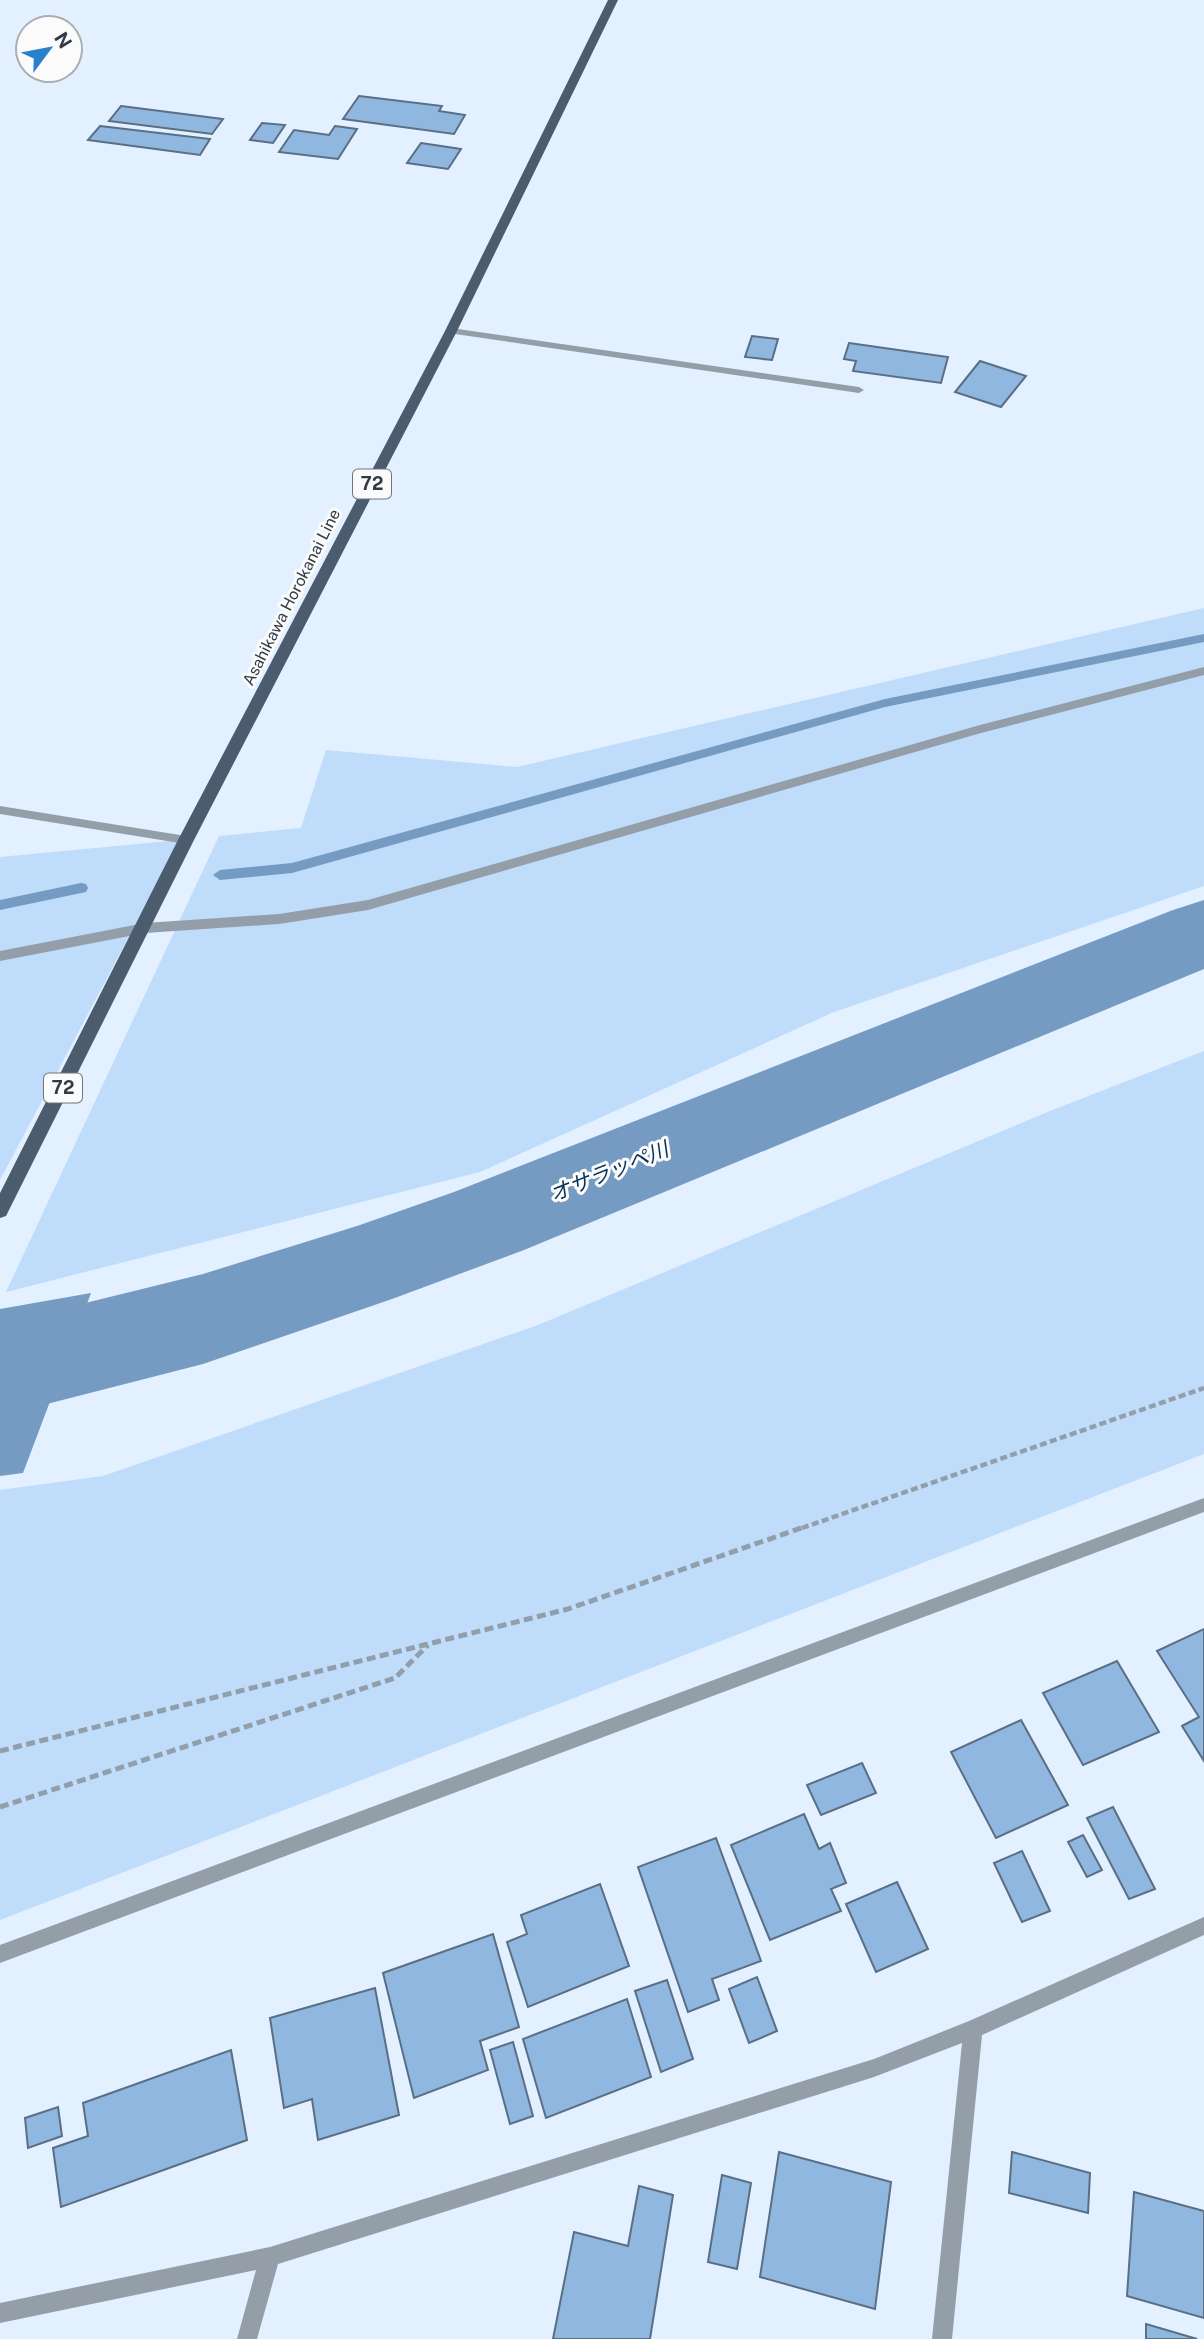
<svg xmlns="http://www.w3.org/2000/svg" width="1204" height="2339" font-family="'Public Sans','Noto Sans JP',sans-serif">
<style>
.green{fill:#bfdcfa}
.water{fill:#759bc2}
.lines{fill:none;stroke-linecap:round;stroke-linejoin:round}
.stream{fill:#759bc2;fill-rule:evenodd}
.river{fill:#759bc2;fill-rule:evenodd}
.building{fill:#90b7df;stroke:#5a6e84;stroke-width:2}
.path-far1{stroke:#929eaa;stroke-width:4.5;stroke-dasharray:7 3.5;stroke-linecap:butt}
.path{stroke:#929eaa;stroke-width:5;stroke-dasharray:9 4.5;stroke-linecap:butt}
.service{fill:#949ea8;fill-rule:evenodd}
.minor{fill:#949ea8;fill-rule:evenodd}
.tertiary{fill:#949ea8;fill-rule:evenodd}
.primary{fill:#4b5c6e;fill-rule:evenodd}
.labels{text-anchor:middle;stroke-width:6;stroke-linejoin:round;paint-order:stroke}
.far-street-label{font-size:16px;fill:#323b45;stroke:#fbfbfb}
.shield{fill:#fbfbfb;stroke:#6e757c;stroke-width:2}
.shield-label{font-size:18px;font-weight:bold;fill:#323b45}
.water-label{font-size:21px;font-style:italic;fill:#063258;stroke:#fbfbfb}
</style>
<rect width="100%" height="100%" fill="#e2f0ff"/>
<!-- green -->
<g class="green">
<path d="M1204 608V886L834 1012 480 1172 6 1292 219 836 301 828 326 750 517 767Z"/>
<path d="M180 840 0 1180V857Z"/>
<path d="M1204 1051V1454L0 1920V1490L103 1476 538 1325 1055 1109Z"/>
</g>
<!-- water -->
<path class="water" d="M91 1293 23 1473 0 1476V1309Z"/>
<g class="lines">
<!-- stream -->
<g class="stream">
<path d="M1204 634V642L885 707 292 873 220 880 213 875 220 870 292 863 885 699Z"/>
<path d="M81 883 86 884 88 888 86 892 0 910V900Z"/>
</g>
<!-- river -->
<path class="river" d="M1204 900V969L524 1250 392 1299 203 1364 0 1416V1324L203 1274 357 1226 454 1192 1173 910Z"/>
</g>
<!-- building -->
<g class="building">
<path d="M359 96 442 106 439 111 465 115 454 134 343 119Z"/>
<path d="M121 106 223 119 212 134 109 121Z"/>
<path d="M262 123 285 125 273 143 250 140Z"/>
<path d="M100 126 210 139 200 155 88 140Z"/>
<path d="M335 126 357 129 338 159 279 152 294 130 329 135Z"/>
<path d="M421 143 461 149 448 169 407 163Z"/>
<path d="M752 336 778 339 772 360 745 357Z"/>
<path d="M849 343 948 357 941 383 853 371 856 361 844 359Z"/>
<path d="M980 361 1026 376 1001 407 955 392Z"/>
<path d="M1204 1629V1761L1182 1726 1199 1717 1157 1651Z"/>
<path d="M1117 1661 1159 1732 1083 1765 1043 1693Z"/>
<path d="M1021 1720 1068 1805 996 1838 951 1752Z"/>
<path d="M862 1763 876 1793 821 1815 807 1785Z"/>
<path d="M1113 1807 1155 1889 1129 1899 1087 1818Z"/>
<path d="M804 1814 819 1849 830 1843 846 1883 831 1889 841 1911 770 1940 731 1845Z"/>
<path d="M1083 1835 1102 1870 1087 1877 1068 1842Z"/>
<path d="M716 1838 761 1961 712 1979 719 2000 688 2012 638 1867Z"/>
<path d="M1022 1851 1050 1911 1022 1922 994 1863Z"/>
<path d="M897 1882 928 1949 876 1972 846 1904Z"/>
<path d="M600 1884 629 1966 528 2007 507 1942 527 1934 521 1915Z"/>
<path d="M493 1934 519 2027 480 2041 488 2070 414 2098 383 1973Z"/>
<path d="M757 1977 777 2031 749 2043 729 1989Z"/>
<path d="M667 1980 693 2059 661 2072 635 1991Z"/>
<path d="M375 1988 399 2115 318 2140 312 2099 284 2108 270 2018Z"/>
<path d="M627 1999 651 2077 546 2118 523 2039Z"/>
<path d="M513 2042 533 2116 510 2124 490 2050Z"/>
<path d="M231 2050 247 2140 61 2207 53 2148 88 2136 83 2103Z"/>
<path d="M58 2107 62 2136 28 2148 25 2118Z"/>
<path d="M779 2152 891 2182 875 2309 760 2277Z"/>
<path d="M1012 2152 1090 2173 1088 2213 1009 2193Z"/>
<path d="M722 2175 751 2183 737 2269 708 2262Z"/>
<path d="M639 2186 673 2195 650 2339H553L574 2232 628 2246Z"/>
<path d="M1134 2192 1204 2211V2318L1127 2296Z"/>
<path d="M1146 2324 1197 2339H1146Z"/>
</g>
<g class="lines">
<!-- path-far1 -->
<path class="path-far1" d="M802 1528 1204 1388"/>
<!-- path -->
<g class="path">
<path d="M0 1751 568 1609 807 1526"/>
<path d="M0 1807 395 1678 428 1645"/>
</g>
<!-- service -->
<g class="service">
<path d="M451 328 859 387 864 390 859 393 448 333 446 331Z"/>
<path d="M1204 667V675L981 733 368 910 279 924 145 933 0 961V951L145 923 279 914 368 900 980 725Z"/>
</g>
<!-- minor -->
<g class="minor">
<path d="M0 806 186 836 192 840 186 844 0 814Z"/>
<path d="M1204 1917V1935L982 2035 952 2339H932L962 2043 874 2077 278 2264 257 2339H237L256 2270 0 2323V2303L270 2247 874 2059 969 2021Z"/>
</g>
<!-- tertiary -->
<path class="tertiary" d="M1204 1498V1512L0 1963V1945Z"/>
<!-- primary -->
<path class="primary" d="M608 0H618L457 331 194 840 6 1216 0 1218V1193L178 840 445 331Z"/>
</g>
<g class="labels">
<!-- far-street labels -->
<g class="far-street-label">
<text transform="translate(291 597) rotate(-63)" y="6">Asahikawa Horokanai Line</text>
</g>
<!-- shield labels -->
<g class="shield">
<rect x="353" y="469.5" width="38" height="29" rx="5"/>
<rect x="44" y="1073.5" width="38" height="29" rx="5"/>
</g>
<g class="shield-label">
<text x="372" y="490">72</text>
<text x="63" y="1094">72</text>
</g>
<!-- water labels -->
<g class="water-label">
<text transform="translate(609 1172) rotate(-22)" y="7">オサラッペ川</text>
</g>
</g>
<!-- north arrow -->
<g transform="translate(49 49) rotate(58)"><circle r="33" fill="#fbfbfb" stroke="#abaeb2" stroke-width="2"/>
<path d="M0-5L12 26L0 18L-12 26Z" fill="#2980cd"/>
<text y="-10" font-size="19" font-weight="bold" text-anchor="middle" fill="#323b45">N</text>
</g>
</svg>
